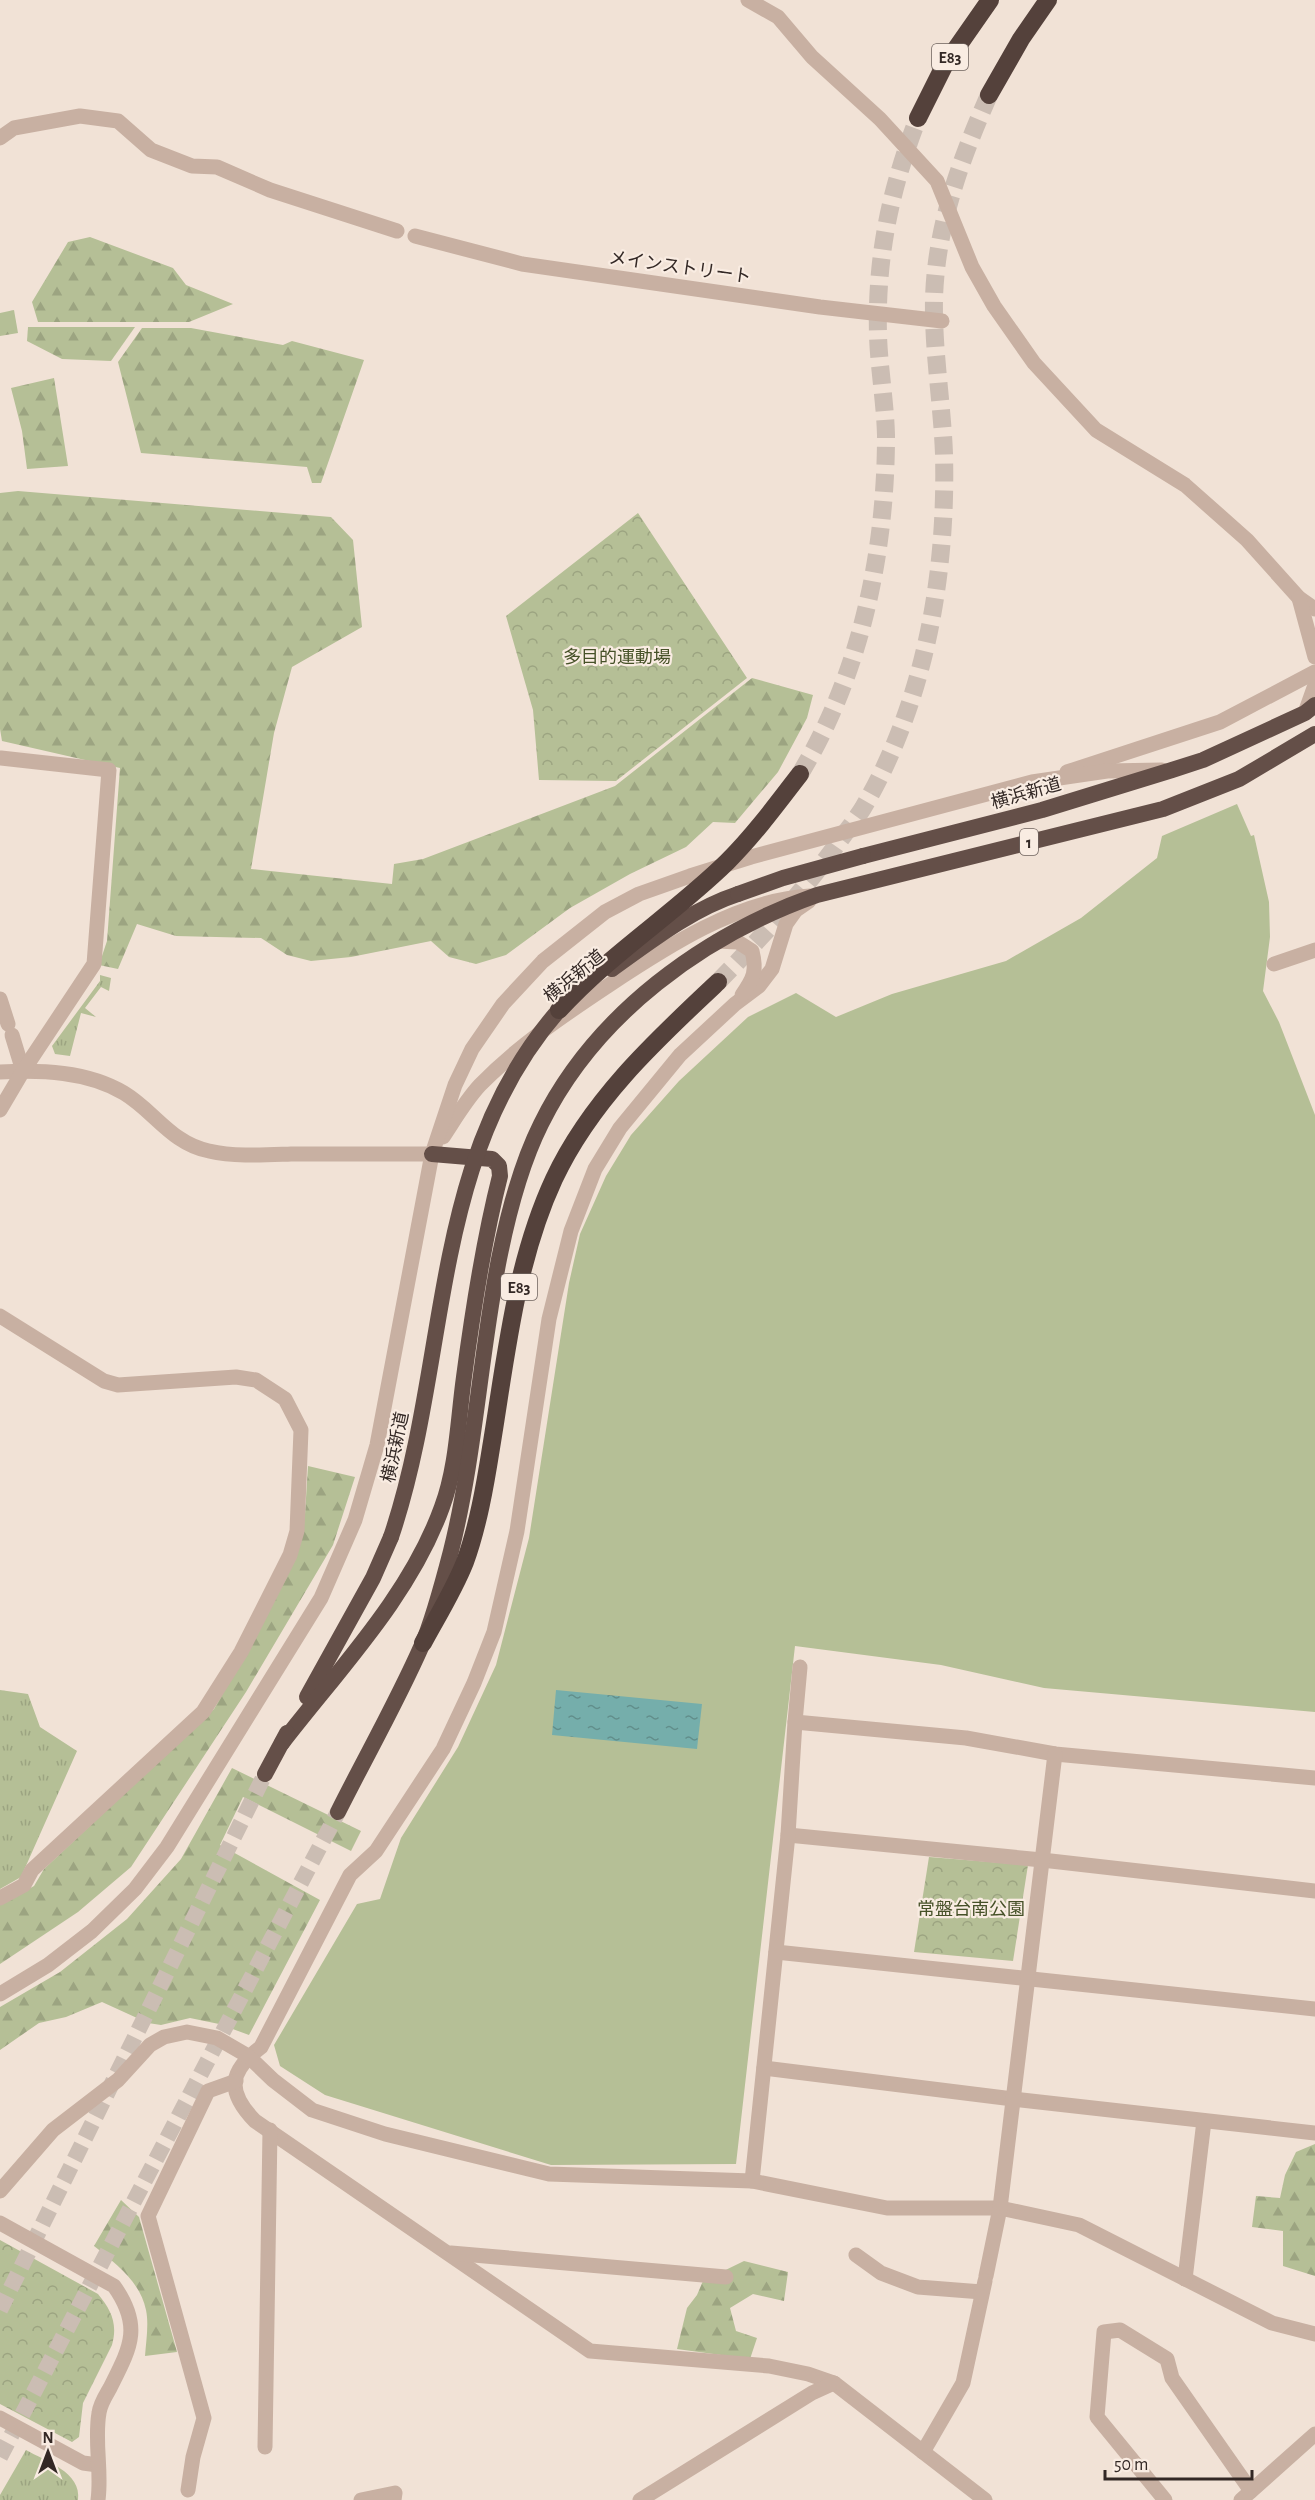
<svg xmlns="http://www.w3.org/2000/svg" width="1315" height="2500" font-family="'Alegreya Sans','Noto Sans JP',sans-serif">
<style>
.grass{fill:url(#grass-tufts)}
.forest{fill:url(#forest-firs)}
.park{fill:url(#park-crowns)}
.pitch{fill:#b5bf96}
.water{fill:url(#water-ripples)}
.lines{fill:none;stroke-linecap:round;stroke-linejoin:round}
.trunk-tunnel{stroke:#cbbdb3;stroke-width:16;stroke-dasharray:16 8;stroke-linecap:butt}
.motorway-tunnel{stroke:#cbbdb3;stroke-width:18;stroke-dasharray:18 9;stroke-linecap:butt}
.pedestrian{stroke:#c8b0a2;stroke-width:15}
.minor{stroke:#c8b0a2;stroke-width:15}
.tertiary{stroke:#c8b0a2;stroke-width:15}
.trunk{stroke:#644f48;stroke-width:16}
.motorway{stroke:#54413b;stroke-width:18}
.trunk-bridge{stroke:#644f48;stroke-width:16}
.motorway-bridge{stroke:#54413b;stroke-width:18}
.labels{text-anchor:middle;stroke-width:4.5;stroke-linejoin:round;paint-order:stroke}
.shield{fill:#f9ece2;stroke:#6e635e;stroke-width:1.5}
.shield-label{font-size:16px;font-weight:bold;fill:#332825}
.street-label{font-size:18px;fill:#332825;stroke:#f9ece2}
.park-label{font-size:18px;fill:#465128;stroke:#f9ece2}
</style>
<defs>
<pattern id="grass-tufts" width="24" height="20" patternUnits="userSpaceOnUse" patternTransform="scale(1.5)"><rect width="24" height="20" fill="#b5bf96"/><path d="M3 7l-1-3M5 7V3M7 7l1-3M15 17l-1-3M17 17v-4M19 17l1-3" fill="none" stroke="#9ca481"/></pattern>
<pattern id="forest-firs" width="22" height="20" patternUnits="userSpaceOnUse" patternTransform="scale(1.5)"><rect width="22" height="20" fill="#b5bf96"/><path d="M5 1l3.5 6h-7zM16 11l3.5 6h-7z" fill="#9ca481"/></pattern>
<pattern id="park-crowns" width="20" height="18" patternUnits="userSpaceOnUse" patternTransform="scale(1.5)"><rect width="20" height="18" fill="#b5bf96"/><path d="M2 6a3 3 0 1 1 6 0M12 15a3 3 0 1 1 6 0" fill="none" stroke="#9ca481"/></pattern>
<pattern id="water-ripples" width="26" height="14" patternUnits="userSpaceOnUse" patternTransform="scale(1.5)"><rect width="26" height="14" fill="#75aeab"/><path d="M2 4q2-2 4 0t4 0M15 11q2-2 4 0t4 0" fill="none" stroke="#618e8b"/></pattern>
</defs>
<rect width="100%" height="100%" fill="#f1e2d6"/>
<!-- grass -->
<g class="grass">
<path d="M100 975 111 978 109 991 101 987 85 1008 96 1017 81 1013 70 1056 55 1054 52 1046 100 981Z"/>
<path d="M0 1690 28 1694 40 1727 77 1751 21 1877 0 1889Z"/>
<path d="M26 2450C45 2461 82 2472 78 2500H0V2495Z"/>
</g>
<!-- forest -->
<g class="forest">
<path d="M90 237 173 268 186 285 233 304 189 322H38L32 302 68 242Z"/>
<path d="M14 310 18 333 0 336V313Z"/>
<path d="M28 327H135L111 361 62 359 27 341Z"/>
<path d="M142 328H191L283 345 292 341 364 360 321 483H312L307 467 141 453 118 362Z"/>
<path d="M54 378 68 466 27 469 22 431 11 388Z"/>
<path d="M18 491 331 517 353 540 362 627 292 667 274 733 251 869 392 884 394 864 423 859 615 786 752 678 813 695 807 718 778 772 735 823 713 822 686 847 630 874 570 908 506 955 476 964 449 957 431 941 351 957 311 961 287 955 261 938 176 936 137 924 118 969 99 965 107 941 120 768 2 741 0 729V493Z"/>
<path d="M308 1466 355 1477 333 1545 246 1692 131 1867 78 1912 0 1964V1905L34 1886 44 1869 214 1709 287 1576 305 1514Z"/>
<path d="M232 1768 361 1831 351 1851 243 1797 220 1845 320 1900 249 2035 219 2024 190 2018 161 2025 148 2023 102 2002 66 2017 39 2023 0 2050V2007L60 1972 127 1919 181 1859Z"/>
<path d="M1315 2144V2276L1283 2266V2231L1252 2227 1256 2196 1280 2198 1285 2175 1296 2152Z"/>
<path d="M121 2200 139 2217 177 2352 145 2356C146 2342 149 2324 146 2310 140 2281 115 2263 94 2246Z"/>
<path d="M744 2261 788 2272 784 2301 753 2294 730 2308 736 2331 757 2338 750 2359 677 2349 687 2308 697 2295 703 2281Z"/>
</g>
<!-- park -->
<g class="park">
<path d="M638 513 747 678 616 781 539 780 533 710 506 616Z"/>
<path d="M929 1857 1028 1865 1013 1961 914 1952Z"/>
<path d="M0 2240 98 2294C111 2310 118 2323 112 2345L83 2403 79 2437 72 2442 0 2404Z"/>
</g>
<!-- pitch -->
<path class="pitch" d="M1237 804 1251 836 1254 835 1269 902 1270 937 1263 991 1279 1022 1315 1115V1712L1044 1688 941 1665 795 1646 736 2164 551 2165 325 2095 280 2066 274 2045 357 1904 380 1899 401 1838 458 1747 496 1665 529 1538 569 1283 580 1234 606 1176 631 1135 679 1081 748 1017 796 993 836 1017 892 994 1006 961 1081 918 1157 858 1162 836Z"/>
<!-- water -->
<path class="water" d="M556 1690 702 1704 697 1749 552 1735Z"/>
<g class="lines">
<!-- trunk-tunnel -->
<g class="trunk-tunnel">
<path d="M0 2310 265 1774"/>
<path d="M0 2457 338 1812"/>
</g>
<!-- motorway-tunnel -->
<g class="motorway-tunnel">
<path d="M800 774C861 673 886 552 886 435 885 401 879 368 878 335 876 257 890 190 918 118"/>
<path d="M718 982C760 939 800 895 835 847 844 834 855 821 863 808 925 702 947 575 944 454 942 402 933 351 934 299 936 227 960 161 989 95"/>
</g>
<!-- pedestrian -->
<g class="pedestrian">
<path d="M0 138 14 128 80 116 118 121 151 150 192 166 217 167 270 190 397 231"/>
<path d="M415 236 522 264 820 307 942 321"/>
</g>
<!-- minor -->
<g class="minor">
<path d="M748 0 778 17 812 57 880 119 937 181 972 267 994 306 1034 363 1096 430 1185 485 1247 540 1299 598 1315 609"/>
<path d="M1299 598 1315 657"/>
<path d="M1305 713 1315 685"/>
<path d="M1067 772 1220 722 1315 672"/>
<path d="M809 901 796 910 786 924 772 969 759 986 735 1004 680 1055 620 1128 595 1169 571 1231 549 1319 517 1531 494 1632 474 1683 443 1749 376 1851 350 1875 261 2047C229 2071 226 2091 255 2121L590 2351 769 2366 808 2374 834 2383 985 2500"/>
<path d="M717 941 738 942 752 951C757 971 754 978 742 995"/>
<path d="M1274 964 1315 950"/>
<path d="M0 999 8 1024"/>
<path d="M12 1035 23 1071"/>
<path d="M0 1072C41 1070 87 1071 124 1093 154 1111 172 1144 209 1151 235 1157 264 1155 291 1154 338 1154 385 1154 432 1154"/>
<path d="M0 1110 23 1071 94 964 109 770 1 758"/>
<path d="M0 1316 104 1381 118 1385 236 1377 256 1380 285 1399 301 1430 297 1531 290 1555 241 1652 203 1712 32 1870 24 1885 0 1898"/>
<path d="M795 1722 800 1667"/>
<path d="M788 1835 1042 1860 1315 1891"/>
<path d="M776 1952 1315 2009"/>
<path d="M764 2068 1013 2099 1315 2133"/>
<path d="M752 2181 788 1835 795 1722 966 1738 1055 1754 1315 1778"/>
<path d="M0 2191 53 2130 118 2080 150 2045 164 2037 187 2032 217 2038 248 2056 273 2080 312 2110 385 2134 549 2174 752 2181 887 2208H1000L1079 2225 1272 2323 1315 2334"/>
<path d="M451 2253 726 2277"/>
<path d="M856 2255 881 2273 918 2287 982 2292"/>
<path d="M986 2276 1000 2208 1055 1754"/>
<path d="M1185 2279 1204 2121"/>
<path d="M0 2418 83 2463 98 2465"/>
<path d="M265 2447 270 2130"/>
<path d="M923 2452 963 2383 985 2281"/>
<path d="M188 2490 193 2457 204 2418 148 2216 208 2091 236 2081"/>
<path d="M361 2500 395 2493 394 2500"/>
<path d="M640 2500 812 2393 834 2383"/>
<path d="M1165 2500 1097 2417 1104 2332 1120 2330 1167 2359 1172 2378 1251 2491"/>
<path d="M1241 2500 1315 2434"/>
</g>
<!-- tertiary -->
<g class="tertiary">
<path d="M443 1137C455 1119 466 1100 480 1085 518 1046 561 1017 606 987 665 948 737 900 810 896"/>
<path d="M0 1994 48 1965 92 1931 135 1889 167 1847 321 1598 355 1520 377 1445 432 1154 455 1085 472 1049 503 1004 543 961 605 912 639 894 690 876 751 857 1032 782 1107 771 1162 770"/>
<path d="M0 2223 114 2286C143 2327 130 2348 110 2388 106 2395 100 2404 99 2413 94 2441 102 2471 98 2500"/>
</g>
<!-- trunk -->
<g class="trunk">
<path d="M863 856 1042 810 1172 770 1203 760 1305 713 1315 705"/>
<path d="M612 969C651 941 692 909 738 894"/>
<path d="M307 1697 373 1578 391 1537"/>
<path d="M282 1743C339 1669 410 1596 442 1507 457 1467 458 1420 464 1377 473 1309 483 1243 500 1176L499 1166 492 1159 432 1154"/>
<path d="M265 1774 287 1733"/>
<path d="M338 1812C366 1756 397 1702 422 1645 433 1620 444 1578 451 1551 475 1455 480 1356 499 1259 508 1214 520 1166 541 1124 595 1014 704 935 817 895L1163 809 1239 779 1315 734"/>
</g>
<!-- motorway -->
<g class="motorway">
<path d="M989 95 1021 39 1048 0"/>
<path d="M918 118 944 66 990 0"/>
<path d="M423 1643C437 1617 454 1590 465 1562 478 1526 485 1486 491 1448 506 1358 515 1263 554 1179 591 1100 655 1041 718 982"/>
</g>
<!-- trunk-bridge -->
<g class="trunk-bridge">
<path d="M738 894 783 878 863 856"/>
<path d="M391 1537C451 1360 428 1159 559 1010"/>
</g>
<!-- motorway-bridge -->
<path class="motorway-bridge" d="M559 1010C610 954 674 914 727 862 754 835 777 804 800 774"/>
</g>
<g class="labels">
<!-- shield labels -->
<g class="shield">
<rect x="932" y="44" width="36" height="26" rx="4.5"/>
<rect x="1020" y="829" width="18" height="26" rx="4.5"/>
<rect x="501" y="1274" width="36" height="26" rx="4.5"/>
</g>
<g class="shield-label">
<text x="950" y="63">E83</text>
<text x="1029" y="848">1</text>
<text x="519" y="1293">E83</text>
</g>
<!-- street labels -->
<g class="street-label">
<text transform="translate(680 267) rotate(8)" y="6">メインストリート</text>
<text transform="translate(1026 793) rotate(-16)" y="6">横浜新道</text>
<text transform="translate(574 976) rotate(-39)" y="6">横浜新道</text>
<text transform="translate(395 1447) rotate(-78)" y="6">横浜新道</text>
</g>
<!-- park labels -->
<g class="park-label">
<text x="617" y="663">多目的運動場</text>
<text x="971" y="1915">常盤台南公園</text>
</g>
</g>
<!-- north arrow -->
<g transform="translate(48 2452)" stroke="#f9ece2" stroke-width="4.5" paint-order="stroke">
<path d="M0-4.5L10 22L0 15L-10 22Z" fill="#332825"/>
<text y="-9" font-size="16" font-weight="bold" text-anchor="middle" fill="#332825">N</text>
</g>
<!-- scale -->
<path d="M1105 2470v9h147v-9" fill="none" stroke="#332825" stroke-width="3"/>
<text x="1114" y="2470" font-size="18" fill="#332825" stroke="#f9ece2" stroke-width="4.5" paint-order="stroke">50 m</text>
</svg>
